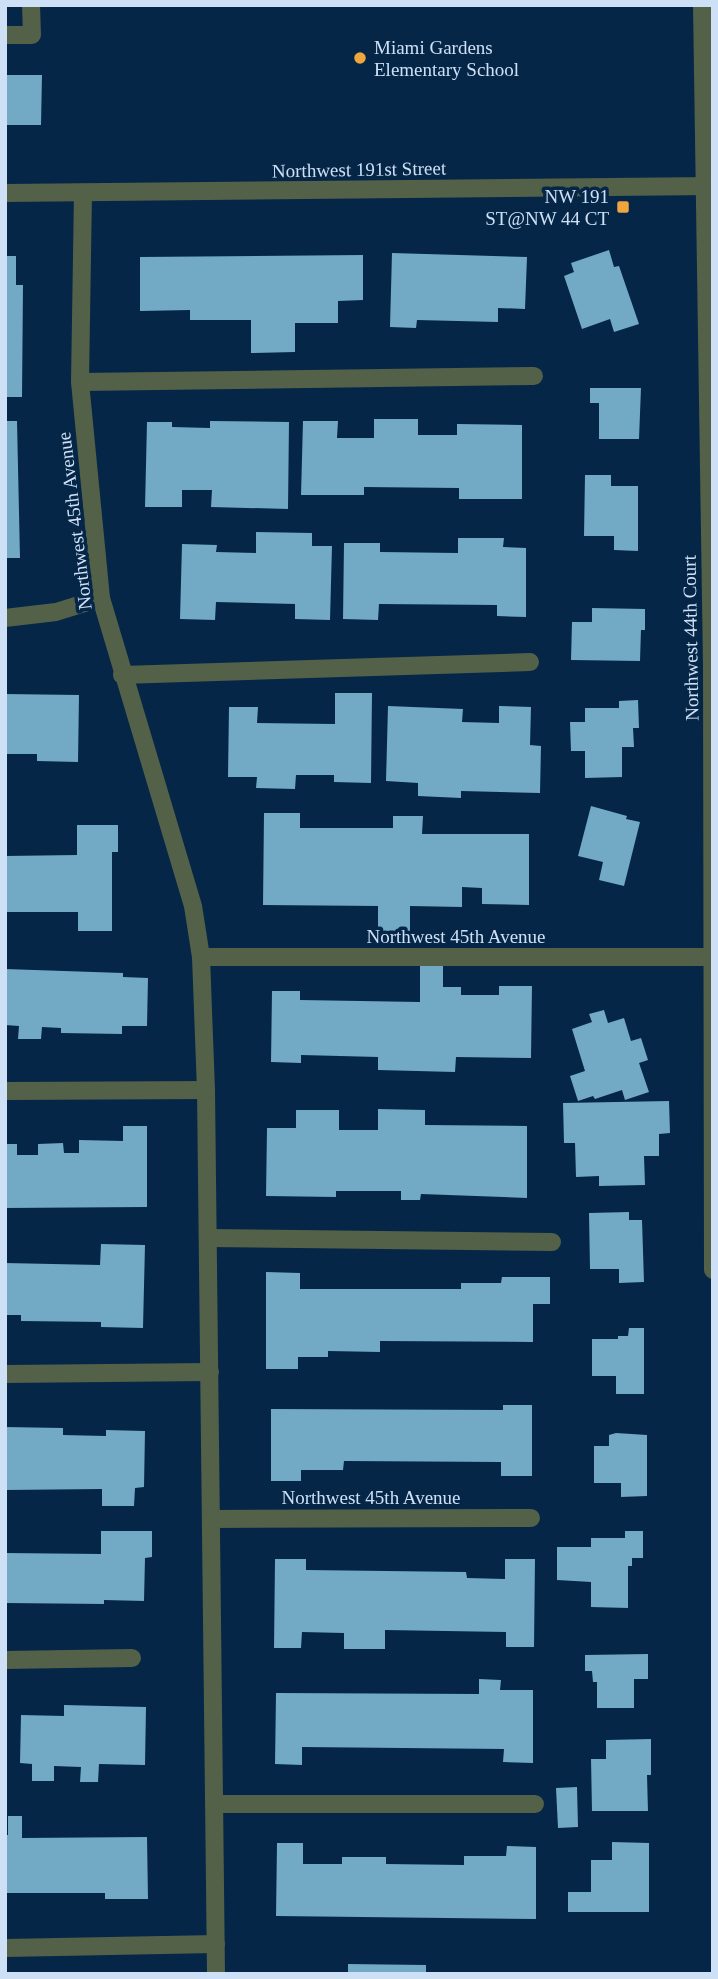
<svg xmlns="http://www.w3.org/2000/svg" width="718" height="1979" font-family="'Times New Roman',serif">
<style>
.building{fill:#72a9c5}
.lines{fill:none;stroke-linecap:round;stroke-linejoin:round}
.minor{stroke:#536149;stroke-width:18}
.poi-dot{fill:#f0a63e;stroke:#052647;stroke-width:2.5}
.labels{text-anchor:middle;stroke-width:7;stroke-linejoin:round;paint-order:stroke}
.poi-label{font-size:19px;fill:#cee0f6;stroke:#052647;text-anchor:start}
.street-label{font-size:19px;fill:#cee0f6;stroke:#052647}
</style>
<rect width="100%" height="100%" fill="#052647"/>
<!-- building -->
<g class="building">
<path d="M5 75H42L41 125H5Z"/>
<path d="M609 250 614 267 619 266 639 324 614 332 610 319 582 329 564 276 574 272 571 263Z"/>
<path d="M392 253 527 257 525 309 498 308V322L417 320 416 328 390 327Z"/>
<path d="M363 255V300L338 301V323H295V352L251 353V320H190V310L140 311V257Z"/>
<path d="M5 256H16V285H23L22 397H5Z"/>
<path d="M590 388H641L639 439H599V403H590Z"/>
<path d="M374 419H418V435H457V424L522 425V499H459V488L364 487V495H301L303 421H338L337 438H374Z"/>
<path d="M5 421H17L20 558H5Z"/>
<path d="M210 421 289 422 288 509 211 507 212 490H182V507H145L147 422H172V427L210 428Z"/>
<path d="M585 475H611V486H638V551L614 550V536H584Z"/>
<path d="M256 532 312 533V546H332L330 620 295 619V604L216 602 215 620 180 619 182 544 217 545 216 552 256 553Z"/>
<path d="M458 538H504L503 547 526 548V617L497 616V605L379 604 378 620 343 619 344 543H380V552L458 553Z"/>
<path d="M592 608 645 609V630H641L640 661 571 660 572 622H592Z"/>
<path d="M335 693H372L371 783 334 782V775H296L295 789 256 788 257 777H228L229 707H258L257 723 335 724Z"/>
<path d="M5 694 79 695 78 762 37 761V754H5Z"/>
<path d="M638 700 639 728H633L634 747H622V777L585 778V751H571L570 722H585V708H619V701Z"/>
<path d="M388 706 463 709 462 722 499 723V706L531 707 530 745 541 746 540 793 461 791V798L418 796V783L386 781Z"/>
<path d="M591 806 627 816 626 819 640 822 624 886 599 880 603 862 578 856Z"/>
<path d="M264 813H300V828H393V816H423L422 834H529V905L482 904V888L462 887V907L410 906V931H378V906L263 905Z"/>
<path d="M77 825H118V852H112V931H78V912H5V856L77 855Z"/>
<path d="M420 965H443V987H461V995H499V986H532L531 1058 456 1057 455 1072 378 1070V1057L301 1055V1063L271 1062 272 991H300V1000L420 1002Z"/>
<path d="M5 969 123 973V977L148 978 147 1026H122V1034L61 1033V1028L42 1027 41 1039H18L19 1026 5 1025Z"/>
<path d="M604 1010 608 1023 624 1018 631 1041 641 1038 648 1060 639 1063 649 1092 625 1100 622 1090 595 1099 593 1096 578 1101 570 1076 585 1071 572 1029 592 1022 589 1014Z"/>
<path d="M669 1101 670 1133 659 1134V1156H644L645 1185 599 1186V1176L576 1177 575 1143H564L563 1103Z"/>
<path d="M378 1109 425 1110V1125L527 1126V1198L421 1194 420 1200H401V1191H336V1197L266 1196 267 1128H296V1110H339V1130H378Z"/>
<path d="M123 1126H147V1207L5 1208V1144H17V1155H38V1144L63 1143 64 1153H79V1140L123 1141Z"/>
<path d="M629 1212V1220H642L644 1282 619 1283V1269H590L589 1213Z"/>
<path d="M101 1244 145 1245 143 1328 101 1327V1322L21 1321V1315H5V1263L100 1265Z"/>
<path d="M266 1272 300 1273V1289H461V1283H501L502 1277H550V1304H533V1342L380 1341V1352L328 1351V1357H298V1369H266Z"/>
<path d="M629 1328H644V1394H616V1376H592V1339H618V1336H628Z"/>
<path d="M503 1405H532V1476H501V1462L344 1461 343 1470H301V1481H271V1409L503 1410Z"/>
<path d="M5 1427 63 1428V1435L106 1436V1430L145 1431 144 1487 135 1488 134 1506H102V1489L5 1490Z"/>
<path d="M616 1433 647 1435V1496L621 1497V1483H594V1446H609V1435Z"/>
<path d="M101 1531H152V1557L145 1558 144 1601 104 1600V1604L5 1603V1553L101 1554Z"/>
<path d="M625 1531H643V1558H632V1566H628V1608L591 1607V1582L557 1580V1547H591V1538H625Z"/>
<path d="M275 1559H306V1570L466 1572 467 1578 505 1579V1559H535L534 1647H506V1632L385 1630V1649H344V1633L302 1632 301 1648H274Z"/>
<path d="M648 1654V1679H634V1708H597V1682H593L592 1671H585V1655Z"/>
<path d="M479 1679 501 1680 500 1690H533V1763L503 1762 504 1749 302 1747V1765L275 1764 276 1693 479 1694Z"/>
<path d="M64 1705 146 1707 145 1765 99 1764 98 1782H80L81 1767 54 1766V1781H32V1764L20 1763 21 1715 64 1716Z"/>
<path d="M651 1739V1775H647L648 1811H592L591 1759H606V1740Z"/>
<path d="M577 1787 578 1827 558 1828 556 1788Z"/>
<path d="M8 1816H22V1838L147 1837 148 1899H105V1893H5V1835H8Z"/>
<path d="M612 1842 649 1843V1912H568V1892H591V1860H612Z"/>
<path d="M277 1843H303V1864H342V1857H386V1864L464 1865V1856H506L507 1846 536 1847V1919L276 1916Z"/>
<path d="M348 1964 426 1965V1974H348Z"/>
</g>
<g class="lines">
<!-- minor -->
<g class="minor">
<path d="M702 5 712 666 713 1270"/>
<path d="M5 35H32L31 5"/>
<path d="M5 193 713 186"/>
<path d="M83 193 80 382 101 598 193 906 201 957 206 1090 216 1974"/>
<path d="M80 382 534 376"/>
<path d="M5 618 56 612 101 598"/>
<path d="M122 675 530 662"/>
<path d="M201 957H711"/>
<path d="M5 1091 206 1090"/>
<path d="M208 1238 552 1242"/>
<path d="M5 1374 210 1372"/>
<path d="M212 1519 531 1518"/>
<path d="M5 1660 132 1658"/>
<path d="M216 1804H535"/>
<path d="M5 1948 216 1944"/>
</g>
</g>
<!-- markers -->
<g class="poi-dot">
<circle cx="360" cy="58" r="7"/>
<rect x="616" y="200" width="14" height="14" rx="3.5"/>
</g>
<g class="labels">
<!-- poi labels -->
<g class="poi-label">
<text x="374" y="54">Miami Gardens<tspan x="374" dy="22">Elementary School</tspan></text>
<text x="609" y="203" text-anchor="end">NW 191<tspan x="609" dy="22">ST@NW 44 CT</tspan></text>
</g>
<!-- street labels -->
<g class="street-label">
<text transform="translate(359 169) rotate(-1)" y="7">Northwest 191st Street</text>
<text transform="translate(74 521) rotate(-97)" y="7">Northwest 45th Avenue</text>
<text transform="translate(690 638) rotate(-91)" y="7">Northwest 44th Court</text>
<text x="456" y="943">Northwest 45th Avenue</text>
<text x="371" y="1504">Northwest 45th Avenue</text>
</g>
</g>
<!-- border -->
<rect width="718" height="1979" fill="none" stroke="#cee0f6" stroke-width="14"/>
</svg>
